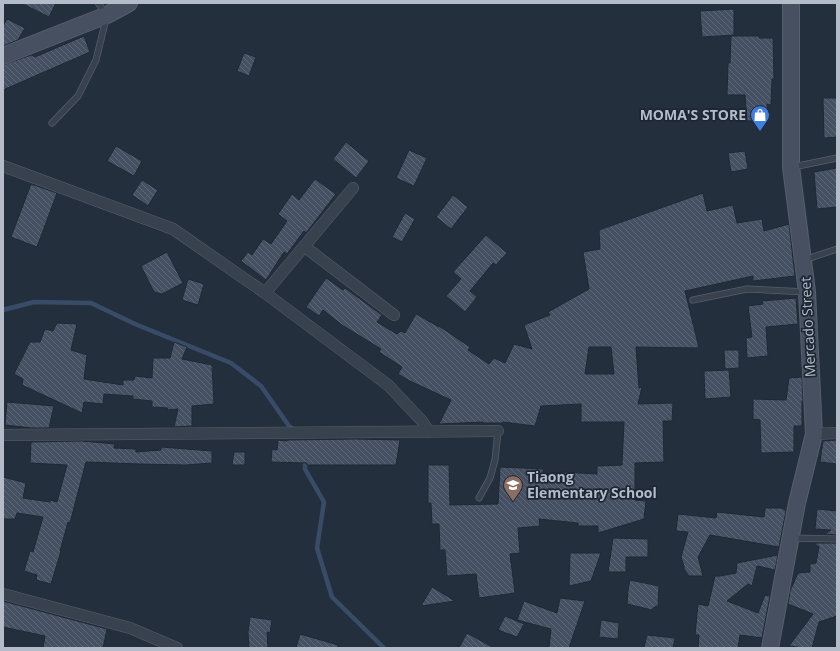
<svg xmlns="http://www.w3.org/2000/svg" width="840" height="651" font-family="'Open Sans',sans-serif">
<style>
.lines{fill:none;stroke-linecap:round;stroke-linejoin:round}
.stream{stroke:#394c67;stroke-width:4.5}
.building{fill:url(#building-back-hatch);stroke:#1f2835;fill-rule:evenodd}
.lane-casing{stroke:#565f6c;stroke-width:7}
.street-casing{stroke:#565f6c;stroke-width:12}
.secondary-casing{stroke:#565f6c;stroke-width:18}
.lane{stroke:#38414e;stroke-width:5.5}
.street{stroke:#38414e;stroke-width:11}
.secondary{stroke:#465061;stroke-width:16}
.labels{text-anchor:middle;stroke-width:3.5;stroke-linejoin:round;paint-order:stroke}
.poi-label{font-size:14px;font-weight:bold;fill:#b4bcc9;stroke:#1d2633;text-anchor:end}
.street-label{font-size:14px;fill:#b4bcc9;stroke:#1d2633}
</style>
<defs>
<pattern id="building-back-hatch" width="6" height="6" patternUnits="userSpaceOnUse"><rect width="6" height="6" fill="#455162"/><path d="M-1 5l2 2M0 0l6 6M5-1l2 2" fill="none" stroke="#5d6877"/></pattern>
</defs>
<rect width="100%" height="100%" fill="#242f3e"/>
<g class="lines">
<!-- stream -->
<g class="stream">
<path d="M3 310 34 302 91 303 135 324 231 363 261 386 289 426 295 430"/>
<path d="M305 458V469L324 502 317 548 332 597 384 648"/>
</g>
</g>
<!-- building -->
<g class="building">
<path d="M21 3H56L49 17Z"/>
<path d="M734 9V35L702 37 700 11Z"/>
<path d="M7 19 25 28 18 40 3 46V26Z"/>
<path d="M84 36 90 52 3 90V65L31 55 35 57Z"/>
<path d="M731 36H759V38H773L774 79H772L771 105 767 104 768 120 747 121 745 95H727L728 63H730Z"/>
<path d="M244 53 256 57 249 76 237 71Z"/>
<path d="M823 98H837V137L824 138Z"/>
<path d="M346 142 369 161 356 178 333 159Z"/>
<path d="M116 146 142 161 134 176 107 161Z"/>
<path d="M409 150 427 158 414 186 396 178Z"/>
<path d="M745 151 748 169 731 172 728 153Z"/>
<path d="M837 168V207L817 209 814 172Z"/>
<path d="M315 179 336 194 306 233 304 231 287 254 284 252 266 280 241 261 248 252 252 255 263 239 271 244 287 221 278 214 292 194 299 200Z"/>
<path d="M142 180 158 190 148 206 132 195Z"/>
<path d="M31 184 57 193 37 247 11 237Z"/>
<path d="M703 193 707 211 733 205 737 223 762 219 764 231 789 224 795 276 753 281V276L685 291 699 348 636 347 639 388 642 387 638 404 673 403 672 421H663L664 462 635 463V500L646 501 644 519 598 533V526H578V523L539 519 540 526 518 528 520 553 510 554 515 593 479 598 476 574 447 576 445 550H440L439 524H432L431 503H428V465H449L450 505 498 504 500 467 543 469V474L563 472 597 474V466L622 465 624 422H581V404L541 406 535 426 503 422V423H483V422L439 424 451 400 410 381 398 374 402 367 379 352 381 349 342 325 323 310 319 316 306 307 326 278 343 290 345 288 382 315 377 322 397 334 401 331 405 333 416 314 439 327V326L470 347 468 350 489 364 494 358 505 363 514 344 532 349 524 325 550 315 548 312 589 289 583 252 600 249 599 230ZM589 347H611L614 374H585Z"/>
<path d="M453 195 468 207 451 229 436 217Z"/>
<path d="M405 213 415 219 402 242 392 237Z"/>
<path d="M486 235 507 253 496 265 493 263 470 291 477 297 465 312 446 296 461 279 453 272Z"/>
<path d="M167 252 183 283 162 294 154 292 141 266Z"/>
<path d="M188 279 204 284 198 305 182 300Z"/>
<path d="M796 298 798 324 766 327 768 356 747 358 746 338 752 337 748 306 763 304 762 301Z"/>
<path d="M57 323 77 324 71 350 87 355 84 379 123 385V380H134L135 376 152 378 153 358H170L174 342 187 347 182 359 212 365 214 404 192 406V426L174 427 178 409 167 410 168 408 152 407V401L133 399V396L104 394 103 404 84 402 82 413 22 385 23 379 14 374 30 342H40L45 329 53 331Z"/>
<path d="M724 350H739V368L725 369Z"/>
<path d="M729 370 731 397 705 399 704 371Z"/>
<path d="M802 377 803 401H802V426H794V452L761 453 760 420 753 419V399L786 400 789 378Z"/>
<path d="M7 402 54 406 49 428H32L5 425Z"/>
<path d="M356 439 400 440 396 465H307V463L271 462 272 449 277 450 278 440 287 441V440Z"/>
<path d="M837 440V464L820 462 823 441Z"/>
<path d="M81 441 115 444 114 448 136 449V452L161 450V447L212 451V463L185 465 140 464 86 462 70 523 68 522 60 551H61L51 584 36 580 37 575 24 571 30 551 33 552 43 517 17 513 15 519H3V477L26 483 23 498 50 502V500L57 502 67 465 30 463 31 442Z"/>
<path d="M234 452H245V465H232Z"/>
<path d="M765 508H782L786 511 779 547 710 535 698 557 703 576H689L684 569V566L681 557 688 532 676 531 678 514 716 518 717 512 764 517Z"/>
<path d="M817 509 837 511V535L825 534 831 530 815 529Z"/>
<path d="M613 538 648 539V557H626V572H608Z"/>
<path d="M816 543H837V616L819 622 812 648H798V647L789 646 813 614 788 604 790 591 798 573 810 572V564L816 563 819 547 815 544Z"/>
<path d="M570 553H601L591 581 569 586Z"/>
<path d="M778 555 775 570 757 566 752 586 748 584 727 601 758 613 765 595 770 596 762 638 740 635 738 648H698L699 635H695L698 604 708 606 715 576H720L736 573 737 563Z"/>
<path d="M630 580 659 586 658 607 656 606 651 610 648 609 627 604 628 590Z"/>
<path d="M432 587 455 601 421 606Z"/>
<path d="M560 598 585 601 569 648H549L551 629 517 620 524 601 557 613Z"/>
<path d="M3 601 107 629 103 648H43L45 636 3 627Z"/>
<path d="M505 616 524 624 517 637 498 630Z"/>
<path d="M250 617 272 620 270 633 267 632 268 648H249L248 632Z"/>
<path d="M601 620 619 623 618 639 599 637Z"/>
<path d="M467 633 494 648H459Z"/>
<path d="M300 634 338 645V648H296Z"/>
<path d="M647 635 675 638 673 648H644Z"/>
</g>
<g class="lines">
<defs>
<g id="lane">
<path d="M52 123 78 96 96 60 107 15 98 3"/>
<path d="M793 167 837 158"/>
<path d="M804 260 837 249"/>
<path d="M693 300 747 289 807 292"/>
<path d="M479 498 490 478 495 460 498 431"/>
<path d="M791 538 837 539"/>
</g>
<g id="street">
<path d="M3 166 173 229 265 293 388 385 422 421 429 432"/>
<path d="M305 247 394 315"/>
<path d="M265 293 353 188"/>
<path d="M814 434 837 433"/>
<path d="M3 435 498 431"/>
<path d="M3 594 130 628 177 648"/>
</g>
<g id="secondary">
<path d="M3 56 107 15 129 3"/>
<path d="M770 648 797 503 814 434 807 292 791 167V3"/>
</g>
</defs>
<!-- lane casing -->
<use href="#lane" class="lane-casing"/>
<!-- street casing -->
<use href="#street" class="street-casing"/>
<!-- secondary casing -->
<use href="#secondary" class="secondary-casing"/>
<!-- lane -->
<use href="#lane" class="lane"/>
<!-- street -->
<use href="#street" class="street"/>
<!-- secondary -->
<use href="#secondary" class="secondary"/>
</g>
<!-- icons -->
<defs>
<symbol id="shop-pin" viewBox="-11 -11 22 30"><path d="M0 17L-7.5 6A9.5 9.5 0 1 1 7.5 6Z" fill="#3f7fe0" stroke="#1d2633"/><path d="M-5-2.5h2.3a2.7 3.5 0 0 1 5.4 0H5L5.5 6h-11ZM-1.5-2.5h3a1.5 2.3 0 0 0-3 0Z" fill="#fff"/></symbol>
<symbol id="school-pin" viewBox="-11 -11 22 30"><path d="M0 17L-7.5 6A9.5 9.5 0 1 1 7.5 6Z" fill="#8d6e63" stroke="#1d2633"/><path d="M0-5L7-2L0 1L-7-2ZM-4 1L0 2.5L4 1V4Q0 6-4 4Z" fill="#fff"/></symbol>
</defs>
<g fill-rule="evenodd">
<use href="#shop-pin" x="749" y="104" width="22" height="30"/>
<use href="#school-pin" x="502" y="474" width="22" height="30"/>
</g>
<g class="labels">
<!-- poi labels -->
<g class="poi-label">
<text x="746" y="120">MOMA'S STORE</text>
<text x="527" y="482" text-anchor="start">Tiaong<tspan x="527" dy="16">Elementary School</tspan></text>
</g>
<!-- street labels -->
<g class="street-label">
<text transform="translate(808 327) rotate(-93)" y="5">Mercado Street</text>
</g>
</g>
<!-- border -->
<rect width="840" height="651" fill="none" stroke="#b4bcc9" stroke-width="8"/>
</svg>
